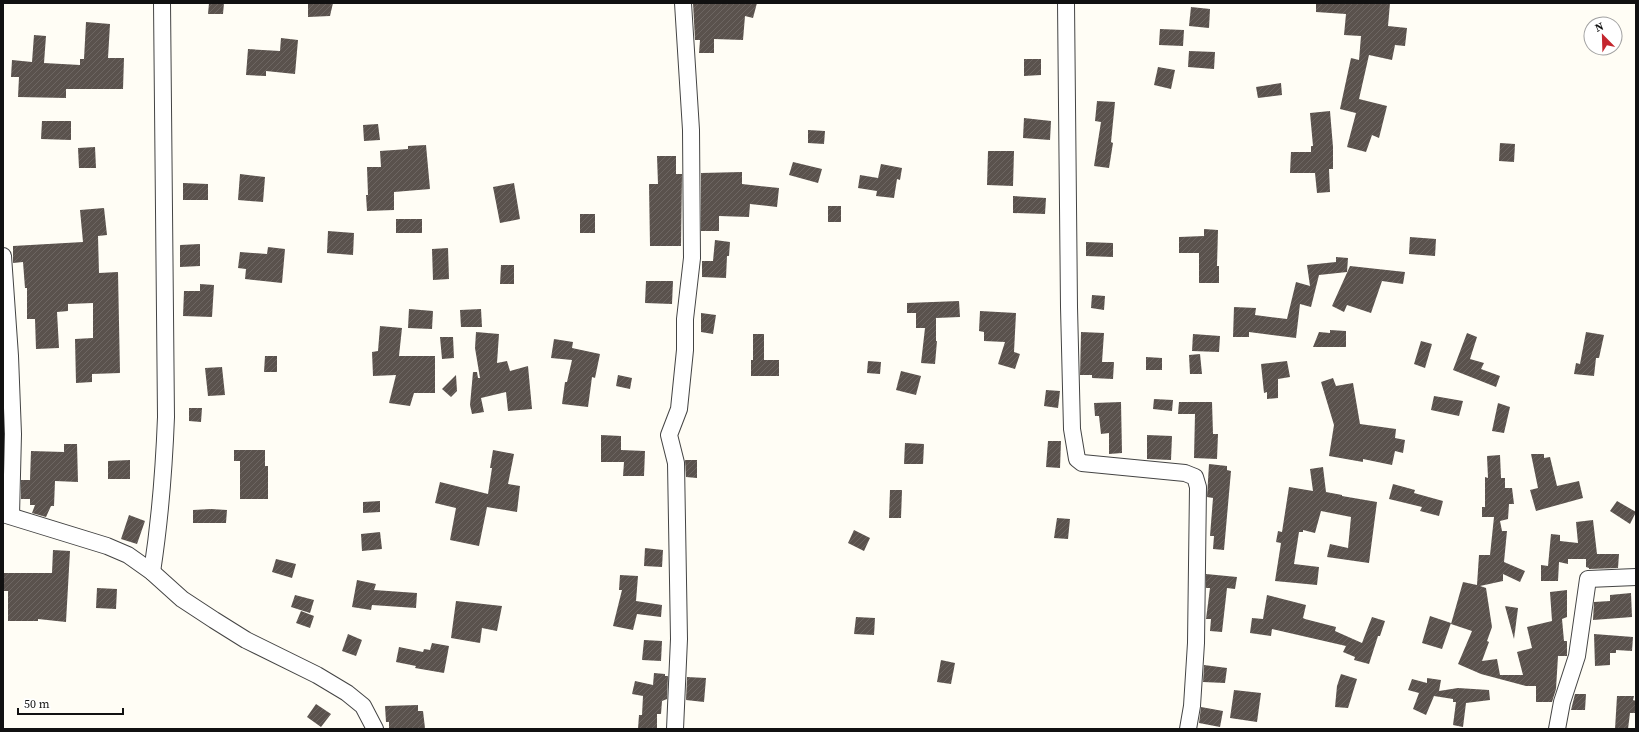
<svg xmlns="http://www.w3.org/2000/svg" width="1639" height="732" font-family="'Source Serif 4',serif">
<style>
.building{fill:url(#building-hatch)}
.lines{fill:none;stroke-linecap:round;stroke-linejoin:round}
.minor-casing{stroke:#444;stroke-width:18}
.minor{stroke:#fff;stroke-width:16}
</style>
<defs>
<pattern id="building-hatch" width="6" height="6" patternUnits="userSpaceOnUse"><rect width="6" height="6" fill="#5a524d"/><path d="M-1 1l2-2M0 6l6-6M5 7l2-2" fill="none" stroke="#6d6662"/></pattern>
</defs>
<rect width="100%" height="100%" fill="#fffdf5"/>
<!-- building -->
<g class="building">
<path d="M209 3H224L223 14H208Z"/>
<path d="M308 3H333L330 16 308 17Z"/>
<path d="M693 3H757L753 18 745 16 743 40 714 39V53H699L700 40H695Z"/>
<path d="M1316 3H1390L1388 26 1407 28 1405 46 1395 45 1392 60 1369 55 1359 99 1387 106 1379 138 1372 135 1366 152 1347 147 1356 113 1340 109 1351 58 1359 60 1361 36 1344 35 1346 14 1316 12Z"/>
<path d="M1191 7 1210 9 1209 28 1189 26Z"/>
<path d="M86 22 110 24 108 58H124L123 89H66V98L18 97 19 77H11L12 60 32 62 34 35 46 36 44 63 80 65V59H84Z"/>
<path d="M1160 29 1184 30 1183 46 1159 45Z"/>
<path d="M281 38 298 40 295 74 266 71V76L246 75 248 49 280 51Z"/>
<path d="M1189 51 1215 52 1214 69 1188 67Z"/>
<path d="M1024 59H1041V75L1024 76Z"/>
<path d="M1158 67 1175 70 1171 89 1154 85Z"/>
<path d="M1281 83 1282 95 1258 98 1256 87Z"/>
<path d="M1097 101 1115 102 1111 142 1113 143 1109 168 1094 166 1101 122 1095 121Z"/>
<path d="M1330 111 1333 147V169H1329L1330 192 1317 193 1315 173H1290L1291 152H1311V146H1313L1310 113Z"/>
<path d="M1024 118 1051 121 1050 140 1023 138Z"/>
<path d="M42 121H71V140L41 139Z"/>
<path d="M378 124 380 140 364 141 363 125Z"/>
<path d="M808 130 825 131 824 144 808 143Z"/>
<path d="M1500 143 1515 144 1514 162 1499 161Z"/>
<path d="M426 145 430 189 394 192V210L367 211 366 195H368L367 167H381L380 151 408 149V146Z"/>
<path d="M95 147 96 168H79L78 148Z"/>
<path d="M988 151H1014L1013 186 987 185Z"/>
<path d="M657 156H676V174H682L681 246H650L649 184H658Z"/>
<path d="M793 162 822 169 818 183 789 175Z"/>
<path d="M881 164 902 168 900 180 897 179 894 198 876 196 877 191 858 188 860 175 878 178Z"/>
<path d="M742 172V184L779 188 777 207 750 204 749 217 719 216V231H701V173Z"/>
<path d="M240 174 265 177 263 202 238 200Z"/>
<path d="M183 183 208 184V200H183Z"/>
<path d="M514 183 520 219 500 223 493 187Z"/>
<path d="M1013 196 1046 198 1045 214 1013 213Z"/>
<rect x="828" y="206" width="13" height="16"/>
<path d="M104 208 107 235 98 236 99 273 118 272 120 373 92 374V382L76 383 75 339 93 338V303L68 304V311L57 312 59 348 36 349 35 319H27V288H25L23 262 13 263V246L83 242 80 210Z"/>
<rect x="580" y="214" width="15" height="19"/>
<rect x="396" y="219" width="26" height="14"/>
<path d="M1204 229 1218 230 1217 266H1219V283H1199V253H1179V237L1204 236Z"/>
<path d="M328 231 354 233 353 255 327 253Z"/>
<path d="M1410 237 1436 239 1435 256 1409 254Z"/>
<path d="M715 240 730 242 729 256H727L726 278 702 277V261H713Z"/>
<path d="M1086 242 1113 243V257L1086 256Z"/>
<path d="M200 244V266L180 267V245Z"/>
<path d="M268 247 285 249 282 283 245 279 246 269 238 268 240 252 267 254Z"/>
<path d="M448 248 449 279 433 280 432 249Z"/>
<path d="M1336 257 1348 258 1347 272 1319 275 1311 307 1300 304 1296 338 1249 332V337H1233L1234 307 1256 308 1255 315 1287 319 1296 282 1310 286 1307 265 1336 262Z"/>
<path d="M501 265H514V284H500Z"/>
<path d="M1350 266 1405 272 1403 284 1382 281 1371 313 1347 305 1344 312 1332 306Z"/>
<path d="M646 281H673L672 304 645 303Z"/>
<path d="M200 284 214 285 212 317 183 316 184 291H200Z"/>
<path d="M1092 295 1105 296 1104 310 1091 308Z"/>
<path d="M959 301 960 317 936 318V341H937L935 364 921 363 925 328H916V313H907V303Z"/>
<path d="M409 309 433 311 432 329 408 328Z"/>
<path d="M481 309 482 327H461L460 310Z"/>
<path d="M980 311 1016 313 1014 352 1020 354 1015 369 998 364 1005 342 984 341V332L979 331Z"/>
<path d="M701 313 716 315 713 334 701 332Z"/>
<path d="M380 326 402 328 399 356H435V393H414L410 406 389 403 396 375 373 376 372 352 378 351Z"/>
<path d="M1330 330 1346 331V347H1313L1319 332 1330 333Z"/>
<path d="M476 332 499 334 497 363 507 361 510 371 528 366 532 409 508 411 506 392 481 398 484 412 472 414 470 405 473 372H477L478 378H480L475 348Z"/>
<path d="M1081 332 1104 333 1102 362H1114L1113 379 1092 378V375H1080Z"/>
<path d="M1586 332 1604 335 1599 358H1596L1594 376 1574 374 1576 363 1580 364Z"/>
<path d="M1467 333 1477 337 1470 359 1484 363 1481 369 1500 376 1496 387 1453 370Z"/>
<path d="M753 334H764V360H779V376H751V360H753Z"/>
<path d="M1193 334 1220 336 1219 352 1192 351Z"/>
<path d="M440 337H453L454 358 442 359Z"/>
<path d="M554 339 573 342 572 348 600 354 595 378 592 377 588 407 562 404 565 382H567L572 360 551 358Z"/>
<path d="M1421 341 1432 344 1425 368 1414 364Z"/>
<path d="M1200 354 1202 374H1190L1189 355Z"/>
<path d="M265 356H277V372H264Z"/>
<path d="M1146 357 1162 358V370H1146Z"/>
<path d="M868 361 881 362 880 374 867 373Z"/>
<path d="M1287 361 1290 377 1278 379V398L1267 399V392L1264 393 1261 364Z"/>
<path d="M222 367 225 395 208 396 205 368Z"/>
<path d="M901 371 921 376 916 395 896 390Z"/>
<path d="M456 375 457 391 451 397 442 389Z"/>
<path d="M618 375 632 378 630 389 616 386Z"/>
<path d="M1333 378 1336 386 1353 383 1360 424 1396 429 1395 438 1405 440 1403 453 1395 451 1392 465 1363 459V462L1329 456 1334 425 1321 382Z"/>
<path d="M1046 390 1060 391 1058 408 1044 406Z"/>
<path d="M1434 396 1463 401 1459 416 1431 410Z"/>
<path d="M1154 399 1173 400 1172 411 1153 409Z"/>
<path d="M1121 402 1122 453 1109 454V433L1101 434 1099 416H1095L1094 403Z"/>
<path d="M1179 402H1212L1213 434H1218L1217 459 1194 458 1195 414H1178Z"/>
<path d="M1498 403 1510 407 1504 433 1492 431Z"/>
<path d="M189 408H202L201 422 189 421Z"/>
<path d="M601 435 621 436V450L645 451 644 476H623L624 462H601Z"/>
<path d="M1147 435 1172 436 1171 460 1147 459Z"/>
<path d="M1048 441H1061L1060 468 1046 467Z"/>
<path d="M905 443 924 444 923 464H904Z"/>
<path d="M64 444H77L78 482 55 481 54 506H51L46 517 32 513 35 505H30V499H21V480H30L31 451 64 452Z"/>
<path d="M234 450H265V466H268V499H240V461H234Z"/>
<path d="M493 450 514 454 508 484 520 486 517 512 487 507 479 546 450 540 456 508 435 503 440 482 488 494 492 468H490Z"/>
<path d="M1531 454H1544V458L1550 457 1557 486 1579 481 1583 498 1536 511 1530 490 1538 488Z"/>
<path d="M1500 455 1501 478H1505V488H1512L1514 504H1509L1508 519 1500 521 1502 531H1507L1504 562 1525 571 1520 582 1503 574V581L1480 586 1486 588 1492 627 1487 641 1489 642 1482 661 1497 659 1500 675H1523L1517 652 1532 648 1527 627 1552 621 1550 592 1567 590V617L1562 619 1564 641H1567V656H1558L1556 689 1552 702H1536V686H1526L1481 674 1458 664 1472 631 1451 624 1463 582 1477 585 1479 555H1490L1494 517H1482V507H1485V477L1488 478 1487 456Z"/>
<path d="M130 460V479H108V461Z"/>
<path d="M685 460H697V478L686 477Z"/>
<path d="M1209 464 1227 466V470L1231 471 1224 550 1213 549 1214 536H1210L1213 498 1207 497Z"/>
<path d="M1323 467 1326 492 1342 495V496L1377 502 1369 563 1327 557 1330 544 1348 548 1351 517 1321 511 1315 533 1303 530V532H1299L1294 564 1319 567 1317 585 1275 581 1281 543 1276 542 1278 531 1282 532 1289 487 1313 491 1310 469Z"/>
<path d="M1393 484 1415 490 1414 493 1443 501 1439 516 1420 511 1422 507 1389 499Z"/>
<path d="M890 490H902L901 518H889Z"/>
<path d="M380 501V512L363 513V502Z"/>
<path d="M1617 501 1636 512 1630 524 1610 511Z"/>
<path d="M211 509 227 510 226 523H193V510Z"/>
<path d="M129 515 145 521 137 544 121 539Z"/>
<path d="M1057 518 1070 519 1068 539 1054 538Z"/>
<path d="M1593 520 1597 554H1619L1618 568 1589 569V568L1586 567V559H1568V564L1559 562 1558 581H1541V565L1548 566 1551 534 1560 535V541L1578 543 1576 522Z"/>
<path d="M854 530 870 538 864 551 848 543Z"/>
<path d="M380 532 382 549 362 551 361 534Z"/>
<path d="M645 548 663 550 662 567 644 566Z"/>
<path d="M53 550 70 551 66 622 38 619V621H8V591H4V573H52Z"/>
<path d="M276 559 296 564 292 578 272 572Z"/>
<path d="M1206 574 1237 577 1235 589 1227 588 1222 632 1210 631 1211 619H1206L1210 588H1206Z"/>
<path d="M620 575 638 576 636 601 662 605 661 617 637 614 633 630 613 626 622 590H619Z"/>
<path d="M357 580 376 584 374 590 417 593 416 608 372 605 371 610 352 607Z"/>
<path d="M97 588 117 589 116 609 96 608Z"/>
<path d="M1631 593 1632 617 1593 620 1594 602 1610 601V595Z"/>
<path d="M295 595 314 600 310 613 291 607Z"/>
<path d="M1267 595 1306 605 1303 618 1305 619 1336 627 1335 631 1362 643 1372 617 1385 621 1380 636H1378L1369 664 1354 660 1355 657 1343 652 1346 646 1272 629 1271 636 1250 633 1252 618 1263 619Z"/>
<path d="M456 601 502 606 497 631 482 628 480 643 451 638Z"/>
<path d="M1505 606 1518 608 1514 639Z"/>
<path d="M301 611 314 616 310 628 296 623Z"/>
<path d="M1430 616 1451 623 1442 649 1422 643Z"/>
<path d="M856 617 875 618 874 635 854 634Z"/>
<path d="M348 634 362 640 356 656 342 651Z"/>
<path d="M1594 634 1633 637 1632 651 1616 650V653H1610V665L1595 666Z"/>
<path d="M644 640 662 641 661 661 642 660Z"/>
<path d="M432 643 449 646 444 673 415 668 416 666 396 662 399 647 423 652 424 649 430 650Z"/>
<path d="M941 660 955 663 951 684 937 682Z"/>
<path d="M1204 665 1227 668 1225 683 1203 682Z"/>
<path d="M654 673 665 674V676H668L667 699 662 701 661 714H657V729H638L639 715H642L643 696 632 694 635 681 653 685Z"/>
<path d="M1341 674 1357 679 1348 708 1335 707 1337 686Z"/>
<path d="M687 677 706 678 704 702 686 700Z"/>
<path d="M1427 678 1441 680 1439 691 1458 688 1489 690 1490 700 1466 703 1463 727 1453 725 1456 702H1453V699L1434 696 1426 715 1413 709 1419 693 1408 690 1412 679 1427 683Z"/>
<path d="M1234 690 1261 693 1257 722 1230 718Z"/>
<path d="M1575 694H1586L1585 710H1571Z"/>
<path d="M1617 696H1634L1633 700 1636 701V713H1630L1628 729H1615Z"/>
<path d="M316 704 331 714 321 727 307 717Z"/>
<path d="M418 705V711H423L425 728 389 729V722H386L385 706Z"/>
<path d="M1201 707 1223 711 1220 727 1199 723Z"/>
</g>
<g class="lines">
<defs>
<g id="minor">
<path d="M1066 3 1069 307 1072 429 1077 459 1082 463 1185 473 1195 477 1198 487 1196 643 1192 706 1188 729"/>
<path d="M3 256 10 356 13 434 11 516"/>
<path d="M3 514 107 546 128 555 152 572 182 599 214 620 246 640 317 675 347 693 363 706 375 729"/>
<path d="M152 572C160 520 164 469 166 417L162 3"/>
<path d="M675 729 679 639 676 463 669 435 679 409 685 350V319L692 258 691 130 683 3"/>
<path d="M1557 729 1562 702 1577 656 1588 579 1636 577"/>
</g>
</defs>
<!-- minor casing -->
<use href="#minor" class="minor-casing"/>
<!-- minor -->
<use href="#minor" class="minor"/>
</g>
<!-- border -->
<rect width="1639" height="732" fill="none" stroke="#111111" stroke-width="8"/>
<!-- north arrow -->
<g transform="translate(1603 36) rotate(337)"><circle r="19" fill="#ffffff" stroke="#a0a0a0"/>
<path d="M0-3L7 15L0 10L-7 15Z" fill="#c4262e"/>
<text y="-6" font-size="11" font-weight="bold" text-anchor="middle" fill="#111111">N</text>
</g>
<!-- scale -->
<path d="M18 708v6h105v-6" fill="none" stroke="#111111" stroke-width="2"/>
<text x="24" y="708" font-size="12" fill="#111111" stroke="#ffffff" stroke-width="3" paint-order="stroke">50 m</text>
</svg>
